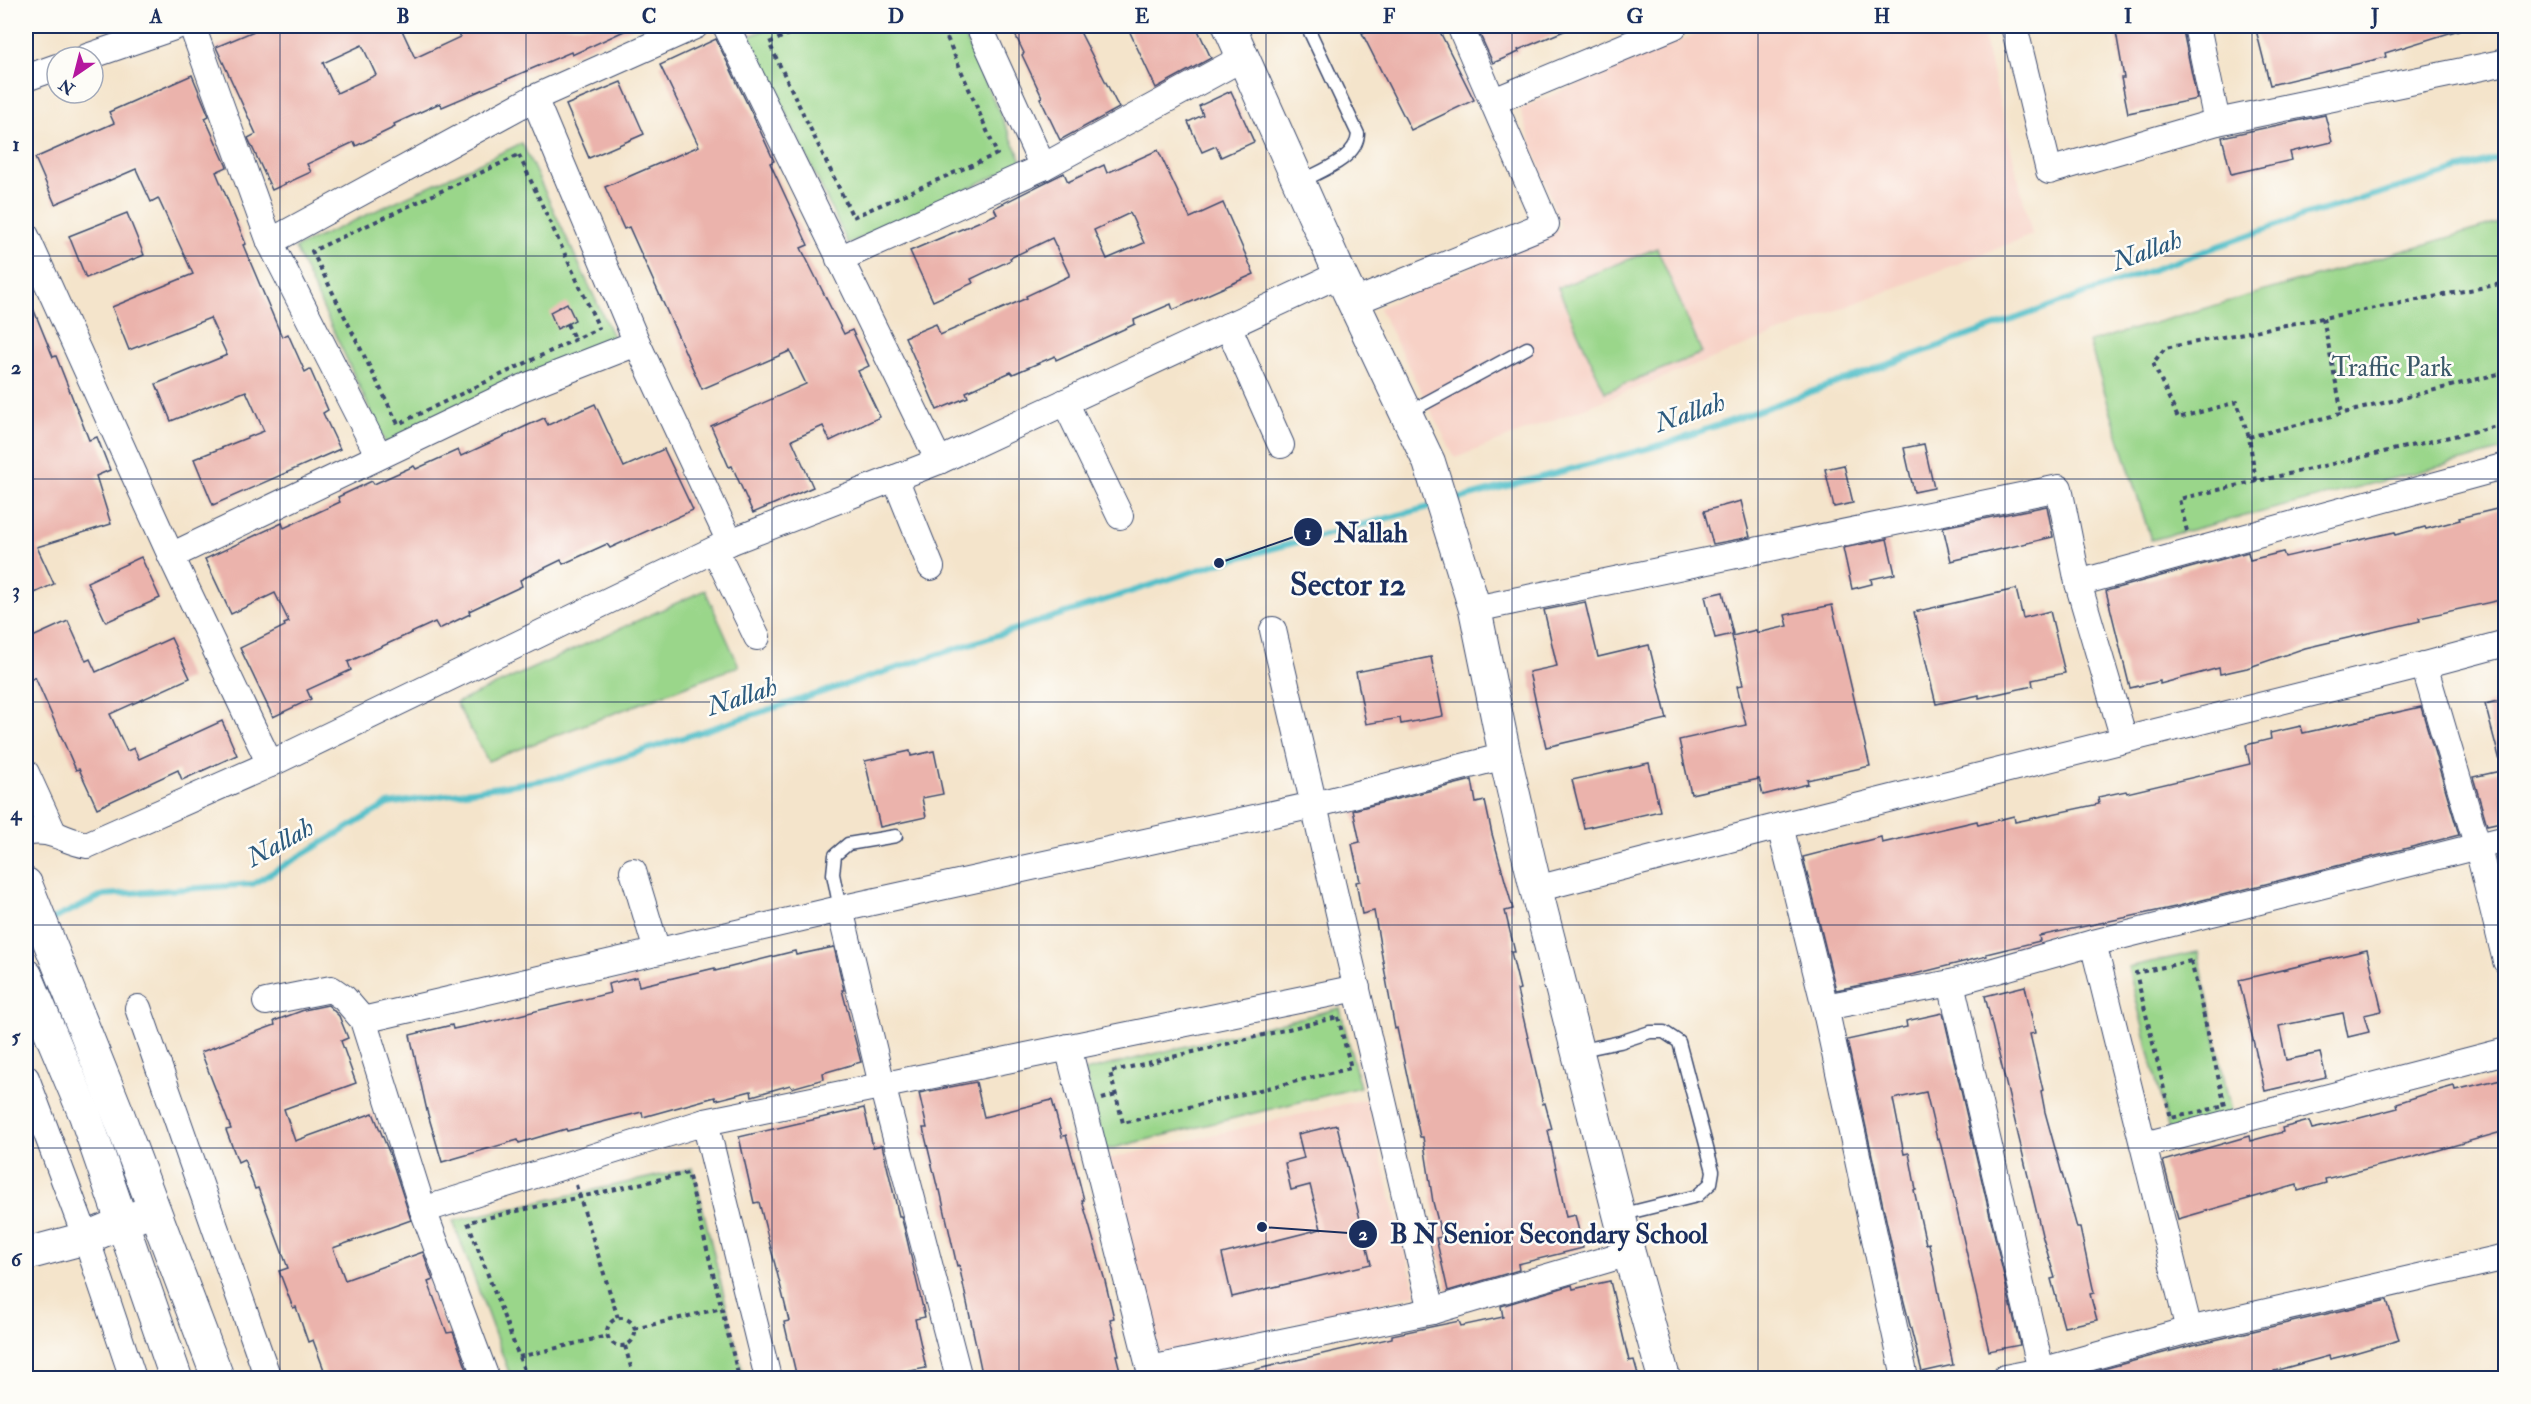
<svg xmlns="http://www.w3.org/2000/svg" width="2531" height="1404" font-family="'IM FELL Double Pica',serif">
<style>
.built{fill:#f7d1c6}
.green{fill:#9ad68a;stroke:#5a8274;stroke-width:1.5}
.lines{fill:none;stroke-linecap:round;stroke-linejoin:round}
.stream{stroke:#52bfc9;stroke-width:6}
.building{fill:#ebb3ac;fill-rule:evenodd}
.service-casing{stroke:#3c4a6e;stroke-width:15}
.minor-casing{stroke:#3c4a6e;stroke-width:28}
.tertiary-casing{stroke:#3c4a6e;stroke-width:34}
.path{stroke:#3c4a6e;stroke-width:4;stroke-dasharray:4.5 4.5;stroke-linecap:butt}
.service{stroke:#fff;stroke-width:12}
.minor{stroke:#fff;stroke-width:26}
.tertiary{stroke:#fff;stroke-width:32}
.grid{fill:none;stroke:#1b2f5e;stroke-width:1.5;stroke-opacity:0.55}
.labels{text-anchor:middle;stroke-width:5;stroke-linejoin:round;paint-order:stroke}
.park-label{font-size:26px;fill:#3b5969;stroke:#fdfcf7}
.water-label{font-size:27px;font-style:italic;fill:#2c5a7e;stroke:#fdfcf7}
.district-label{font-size:32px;font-weight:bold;fill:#1b2f5e;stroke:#fdfcf7}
.leader{fill:none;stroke:#1b2f5e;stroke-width:2}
.callout-dot{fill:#1b2f5e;stroke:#fdfcf7;stroke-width:2}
.mark-label{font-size:18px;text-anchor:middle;font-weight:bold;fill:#fff}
.callout-label{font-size:27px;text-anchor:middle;font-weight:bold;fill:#1b2f5e;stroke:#fdfcf7;stroke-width:5;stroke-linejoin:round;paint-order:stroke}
.neatline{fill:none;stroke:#1b2f5e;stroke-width:2}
.grid-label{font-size:20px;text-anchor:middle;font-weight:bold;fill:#1b2f5e}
</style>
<rect width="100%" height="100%" fill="#fdfcf7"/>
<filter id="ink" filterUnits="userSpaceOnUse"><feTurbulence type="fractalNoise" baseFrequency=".0167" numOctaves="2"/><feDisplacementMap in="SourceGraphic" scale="12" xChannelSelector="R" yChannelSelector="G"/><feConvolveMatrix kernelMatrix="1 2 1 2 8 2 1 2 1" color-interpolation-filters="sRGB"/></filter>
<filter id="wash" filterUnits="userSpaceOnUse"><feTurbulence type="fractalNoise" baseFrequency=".008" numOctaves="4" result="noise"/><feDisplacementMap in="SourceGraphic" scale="24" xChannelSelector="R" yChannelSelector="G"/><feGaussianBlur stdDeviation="1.35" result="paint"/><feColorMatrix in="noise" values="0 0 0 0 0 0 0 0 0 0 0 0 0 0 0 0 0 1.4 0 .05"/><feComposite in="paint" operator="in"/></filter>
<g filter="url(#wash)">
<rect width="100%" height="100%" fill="#f4e4cb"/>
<!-- built -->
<g class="built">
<path d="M1715 26H1981L2032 235 1455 458 1379 308 1561 228 1520 109Z"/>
<path d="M1366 1099 1416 1294 1160 1354 1108 1159Z"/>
</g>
<!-- green -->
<g class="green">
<path d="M773 26H959L1023 163 848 244 750 36Z"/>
<path d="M522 143 615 341 387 446 295 248Z"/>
<path d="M2505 221V450L2151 540 2089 342Z"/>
<path d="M1657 248 1702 353 1605 392 1558 288Z"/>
<path d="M705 590 739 666 488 761 456 703Z"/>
<path d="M2198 952 2232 1117 2169 1132 2128 967Z"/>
<path d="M1340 1008 1360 1087 1105 1150 1085 1071Z"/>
<path d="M693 1168 744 1378H511L453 1221Z"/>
</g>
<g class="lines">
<!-- stream -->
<g class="stream">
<path d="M1451 501 1668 443 2300 217 2506 156"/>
<path d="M51 920 104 895 253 884 388 804 562 777 1219 563 1433 506"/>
</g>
</g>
<g id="blocks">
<!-- building -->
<g class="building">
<path d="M266 26H400L415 58 460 37 455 26H635L572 55 571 52 442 107 440 103 394 124 395 127 356 146 354 142 307 164 311 172 272 190 248 138 256 134 216 47ZM362 45 376 75 337 93 323 63Z"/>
<path d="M1011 26H1077L1119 108 1060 140 1040 98 1042 97 1022 55 1024 53Z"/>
<path d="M1127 26H1196L1211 58 1156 88Z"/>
<path d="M1378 26H1437L1474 100 1411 130 1362 33Z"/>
<path d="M1476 26H1576L1518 50 1519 52 1493 63Z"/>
<path d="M2115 26H2182L2197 99 2128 113 2121 78H2124Z"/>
<path d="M2255 26H2459V30L2385 53 2386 57 2270 85Z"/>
<path d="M716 39 756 122 774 161 770 163 808 245 801 248 844 334 852 330 869 366 858 371 880 417 830 441 823 426 792 440 813 487 753 513 732 466 729 467 711 426 806 384 790 351 702 389 629 227 624 229 605 187 699 146 660 65Z"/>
<path d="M192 75 209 116 205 118 227 167 216 172 246 244 243 245 282 337 288 334 305 372 310 369 328 410 323 413 340 449 213 505 194 459 264 431 246 391 171 421 156 384 227 355 210 318 129 350 112 307 193 274 158 198 151 202 136 169 55 204 35 158 114 123 109 112Z"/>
<path d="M621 82 644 134 589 158 566 105Z"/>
<path d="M1231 91 1254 142 1221 157 1216 146 1202 152 1188 122 1203 115 1199 106Z"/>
<path d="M2325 115 2332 142 2290 152 2292 160 2231 174 2222 137Z"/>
<path d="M1158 150 1190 218 1223 203 1254 274 1173 310 1171 304 1134 320 1135 324 1056 360 1055 356 1013 374 1011 372 966 392 968 397 937 410 905 337 936 324 940 335 1027 298 1026 296 1069 276V274L1052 238 1010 258 1011 260 971 279 973 283 933 301 910 251 997 214 994 208 1064 173 1068 182 1104 165 1107 173ZM1130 213 1144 243 1107 259 1094 230Z"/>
<path d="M127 213 144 255 86 278 69 236Z"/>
<path d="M26 291 53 357 56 356 89 440 97 437 110 470 96 476 111 524 37 547 54 584 26 597Z"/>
<path d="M567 303 575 320 557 329 550 312Z"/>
<path d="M595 404 624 467 664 449 693 510 610 548 607 544 563 564 561 560 520 580 522 586 469 611 470 614 439 629 435 622 348 662 351 670 307 690 311 699 273 717 240 648 285 626 284 624 289 622 275 593 231 614 205 559 282 523 284 528 340 502 338 497 372 481 374 484 414 466 416 469 458 450 461 456 544 418 548 425Z"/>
<path d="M1924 444 1934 488 1914 492 1904 448Z"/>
<path d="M1844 465 1853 503 1834 507 1825 469Z"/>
<path d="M1741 501 1750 537 1713 544 1704 511Z"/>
<path d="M2047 506 2053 537 1951 561 1943 527Z"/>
<path d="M2505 507V599L2419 618 2420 621 2305 648 2247 668 2220 674 2219 668 2160 684V681L2130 688 2106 591 2248 552 2250 560 2283 552 2285 557 2395 532 2396 535 2425 527 2426 529 2460 520 2459 518Z"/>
<path d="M1887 539 1895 574 1871 579 1872 584 1852 589 1843 548Z"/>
<path d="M141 557 160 598 106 622 87 582Z"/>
<path d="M2016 589 2023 618 2050 611 2065 673 2032 680 2033 686 1979 698V695L1936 704 1914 612Z"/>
<path d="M1723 592 1733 634 1715 638 1705 596Z"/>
<path d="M1585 602 1598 657 1649 645 1667 719 1546 747 1529 672 1557 666 1544 610Z"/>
<path d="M1832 605 1870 766 1807 780 1808 784 1763 795 1759 779 1691 794 1679 740 1746 725 1737 686 1743 685 1732 636 1756 630 1757 633 1788 626 1785 615Z"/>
<path d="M68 621 86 661 90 659 96 672 171 638 190 678 110 714 127 751 134 748 139 759 222 721 237 755 182 780 178 770 97 808 79 769 76 770 35 677 30 680 26 671V640Z"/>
<path d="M1431 657 1443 716 1401 724 1400 718 1366 724 1356 672Z"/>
<path d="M2505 699V760L2500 761 2485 704Z"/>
<path d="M2421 707 2459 835 2175 907 2039 936 2040 941 1986 954 1987 956 1915 974 1836 990 1803 857 1881 837 1882 843 1977 821 1978 825 2014 816 2015 822 2099 804 2098 797 2126 791 2127 793 2250 764 2246 745 2271 739 2270 733 2301 726 2303 733Z"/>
<path d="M910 751 911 756 934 751 943 794 922 798 926 817 880 827 865 761Z"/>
<path d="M1649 763 1660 811 1584 828 1572 780Z"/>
<path d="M2505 770V821L2487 825 2473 777Z"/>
<path d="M1472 780 1476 803 1485 801 1492 834 1513 909 1505 911 1515 952H1511L1520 989 1517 990 1543 1104 1545 1103 1552 1129 1548 1130 1566 1217 1575 1215 1583 1248 1518 1264 1519 1270 1448 1291 1436 1238 1442 1237 1433 1202 1423 1137H1420L1397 1028 1395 1029 1374 911 1362 914 1356 882 1360 881 1352 844 1360 842 1353 810Z"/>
<path d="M834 947 844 990H842L861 1062 823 1073 824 1079 792 1088 790 1085 752 1096 751 1091 716 1100 715 1097 643 1117 642 1112 567 1131 566 1129 519 1143 518 1140 442 1162 427 1111 410 1035 452 1025 453 1029 486 1022 487 1023 610 993 608 984 637 977 639 986 715 968V971L795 951 796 955Z"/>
<path d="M2367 950 2382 1011 2364 1015 2369 1032 2348 1037 2343 1013 2279 1026 2286 1060 2320 1053 2326 1077 2265 1091 2239 980Z"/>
<path d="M2025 986 2035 1033 2030 1034 2043 1090 2041 1091 2045 1112 2077 1228H2080L2094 1293 2090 1294 2097 1320 2064 1327 2051 1279 2055 1278 2042 1235 1985 996Z"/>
<path d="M328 1005 339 1016 348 1038 341 1041 356 1083 284 1109 295 1141 373 1113 389 1152 411 1220 333 1248 345 1280 423 1252 433 1280 428 1282 447 1333 453 1332 470 1378H327L313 1340 308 1342 296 1307 293 1308 279 1271 288 1268 258 1188 255 1189 244 1159 238 1162 226 1130 231 1129 201 1052 275 1025 274 1021 304 1010Z"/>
<path d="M1943 1013 2020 1345 1989 1351 1945 1158H1944L1939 1138 1937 1139 1926 1092 1893 1099 1904 1154 1909 1153 1916 1190H1914L1926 1244 1929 1243 1953 1365 1922 1372 1903 1298 1847 1040 1907 1027 1906 1021Z"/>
<path d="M2505 1078V1131L2411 1158 2325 1179 2326 1183 2298 1191 2297 1185 2178 1219 2163 1161 2249 1136 2250 1141 2283 1132 2282 1128 2309 1121 2312 1129 2352 1120 2398 1108 2397 1103 2432 1092 2454 1086 2455 1090Z"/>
<path d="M976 1082 984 1117 1052 1100 1062 1137 1066 1135 1076 1169 1084 1200H1082L1105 1281 1114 1318 1110 1319 1119 1355H1116L1122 1378H983L959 1265 957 1266 940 1190H938L930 1157 923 1128H927L919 1093Z"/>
<path d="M864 1108 873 1147 882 1145 899 1216H901L905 1231 925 1317 915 1319 926 1368 875 1378H797L784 1322 789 1321 781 1288 759 1202 754 1203 739 1137Z"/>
<path d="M1337 1125 1371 1264 1232 1297 1222 1254 1321 1229 1310 1185 1291 1190 1285 1163 1304 1158 1298 1134Z"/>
<path d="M1610 1281 1629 1361 1634 1360 1639 1378H1441L1440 1374 1422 1378H1246L1245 1372 1392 1338V1335L1459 1321 1461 1326 1503 1317 1501 1306 1572 1285 1573 1289Z"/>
<path d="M2387 1300 2399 1340 2351 1354 2330 1359 2329 1356 2274 1371 2275 1378H2070L2193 1345Z"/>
</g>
</g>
</g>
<g filter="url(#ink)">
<use href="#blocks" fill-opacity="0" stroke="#3c4a6e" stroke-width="1.5"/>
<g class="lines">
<defs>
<g id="service">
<path d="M1300 182C1320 171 1357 159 1358 134L1307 26"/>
<path d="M1407 413 1527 348"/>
<path d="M840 909 833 874 835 855 848 844 896 836"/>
<path d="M1577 1051 1620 1042 1650 1032H1664L1679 1042 1713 1171 1711 1183 1697 1196 1620 1215"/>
</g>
<g id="minor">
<path d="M192 26 270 242 379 456"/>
<path d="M726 26 939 461"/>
<path d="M979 26 1043 167"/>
<path d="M2014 26 2049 171 2217 122 2506 62"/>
<path d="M2197 26 2217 122"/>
<path d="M87 57 177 26"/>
<path d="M26 78 57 67"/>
<path d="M534 98 637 343 730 542"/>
<path d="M1494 101 1674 26"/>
<path d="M26 236 171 556 270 764"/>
<path d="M270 242 534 98 695 26"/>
<path d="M839 259 1043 167 1244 57"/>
<path d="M1354 302 1546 224 1460 26"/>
<path d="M1228 326 1281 445"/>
<path d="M1065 402 1120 516"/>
<path d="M895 478 931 567"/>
<path d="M715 550 757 637"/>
<path d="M171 556 522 388 637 343"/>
<path d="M2078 583 2506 466"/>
<path d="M1475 609 2059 488 2078 583 2124 739"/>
<path d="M1273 630 1432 1311"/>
<path d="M2424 665 2477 844 2506 961"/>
<path d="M26 773 53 832"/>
<path d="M1780 826 1825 1007 1905 1378"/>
<path d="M26 833C51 827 63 841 87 845L270 764 730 542 939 461 1340 274"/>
<path d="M633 871 657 951"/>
<path d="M1536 889 1780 826 2424 665 2506 643"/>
<path d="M840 909 882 1085 959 1378"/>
<path d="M2093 943 2189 1330"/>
<path d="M1951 983 2041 1371"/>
<path d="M266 1002 331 989 344 998 363 1020 423 1210 486 1378"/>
<path d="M1825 1007 1951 983 2093 943 2506 839"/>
<path d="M138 1008 268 1378"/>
<path d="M363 1020 840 909 1314 805 1505 756"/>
<path d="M1068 1047 1152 1378"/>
<path d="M26 1078 86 1238 133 1378"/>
<path d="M705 1122 768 1378"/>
<path d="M2144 1145 2506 1051"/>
<path d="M423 1210 705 1122 1357 988"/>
<path d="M1150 1369 1432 1311 1629 1253"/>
<path d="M2005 1378 2041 1371 2189 1330 2506 1257"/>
</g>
<g id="tertiary">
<path d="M1229 26 1340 274 1429 462 1475 609 1505 756 1536 889 1629 1253 1664 1378"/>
<path d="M26 884 117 1111 218 1378"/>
<path d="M26 975 85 1115 176 1378"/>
<path d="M26 1254 86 1238 141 1215"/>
</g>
</defs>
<!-- service casing -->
<use href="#service" class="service-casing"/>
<!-- minor casing -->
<use href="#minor" class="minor-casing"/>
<!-- tertiary casing -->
<use href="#tertiary" class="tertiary-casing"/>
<!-- path -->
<g class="path">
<path d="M806 26 769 43 853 217 997 154 942 26"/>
<path d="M519 155 599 328 398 424 312 251Z"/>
<path d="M2323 318 2342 413"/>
<path d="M567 324 575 340"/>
<path d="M2249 437 2506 372"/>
<path d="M2256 481 2249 437 2237 402 2178 418 2153 363 2165 348 2506 283"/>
<path d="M2187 531 2179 499 2506 424"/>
<path d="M2191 961 2225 1106 2171 1118 2136 973Z"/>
<path d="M1338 1017 1351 1068 1123 1123 1110 1072Z"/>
<path d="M1102 1099 1116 1095"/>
<path d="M576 1185 618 1318"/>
<circle cx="621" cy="1332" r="14"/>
<path d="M634 1329 722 1308"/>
<path d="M625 1346 634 1378"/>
<path d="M519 1357 607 1336"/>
<path d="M527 1378 468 1222 688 1173 739 1378"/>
</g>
<!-- service -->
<use href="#service" class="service"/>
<!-- minor -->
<use href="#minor" class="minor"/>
<!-- tertiary -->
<use href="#tertiary" class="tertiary"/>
</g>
</g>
<!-- grid -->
<path class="grid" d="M280 26V1378M526 26V1378M772 26V1378M1019 26V1378M1266 26V1378M1512 26V1378M1758 26V1378M2005 26V1378M2252 26V1378M26 256H2506M26 479H2506M26 702H2506M26 925H2506M26 1148H2506"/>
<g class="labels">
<!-- park labels -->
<g class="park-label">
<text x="2392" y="376">Traffic Park</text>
</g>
<!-- water labels -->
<g class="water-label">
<text transform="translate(2147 250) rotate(-20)" y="9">Nallah</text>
<text transform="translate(1690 412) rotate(-19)" y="9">Nallah</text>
<text transform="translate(742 696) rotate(-18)" y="9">Nallah</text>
<text transform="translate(280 842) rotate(-29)" y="9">Nallah</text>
</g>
<!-- district labels -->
<g class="district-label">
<text x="1348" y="595">Sector 12</text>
</g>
</g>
<!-- callouts -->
<path class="leader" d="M1219 563L1308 532M1262 1227L1363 1234"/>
<g class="callout-dot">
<circle cx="1219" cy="563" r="6"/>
<circle cx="1262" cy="1227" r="6"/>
<circle cx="1308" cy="532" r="15"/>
<circle cx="1363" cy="1234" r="15"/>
</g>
<g class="mark-label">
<text x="1308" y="539">1</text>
<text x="1363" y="1240">2</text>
</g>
<g class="callout-label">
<text x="1371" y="542">Nallah</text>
<text x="1549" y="1243">B N Senior Secondary School</text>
</g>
<!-- margin -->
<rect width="2531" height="1404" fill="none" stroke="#fdfcf7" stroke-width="66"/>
<!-- north arrow -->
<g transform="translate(75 75) rotate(215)"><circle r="28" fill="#fdfcf7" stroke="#a3aaba" stroke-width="1.5"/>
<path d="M0-4.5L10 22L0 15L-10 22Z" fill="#b5179e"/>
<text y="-9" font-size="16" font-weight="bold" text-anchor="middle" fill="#1b2f5e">N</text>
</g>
<rect x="33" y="33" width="2465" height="1338" class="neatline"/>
<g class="grid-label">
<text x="156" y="23">A</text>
<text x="403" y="23">B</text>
<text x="649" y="23">C</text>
<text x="896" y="23">D</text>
<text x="1142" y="23">E</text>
<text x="1389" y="23">F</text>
<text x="1635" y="23">G</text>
<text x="1882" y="23">H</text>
<text x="2128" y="23">I</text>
<text x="2375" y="23">J</text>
<text x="16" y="151">1</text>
<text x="16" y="374">2</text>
<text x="16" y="597">3</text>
<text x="16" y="820">4</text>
<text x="16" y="1043">5</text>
<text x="16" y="1266">6</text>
</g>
</svg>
